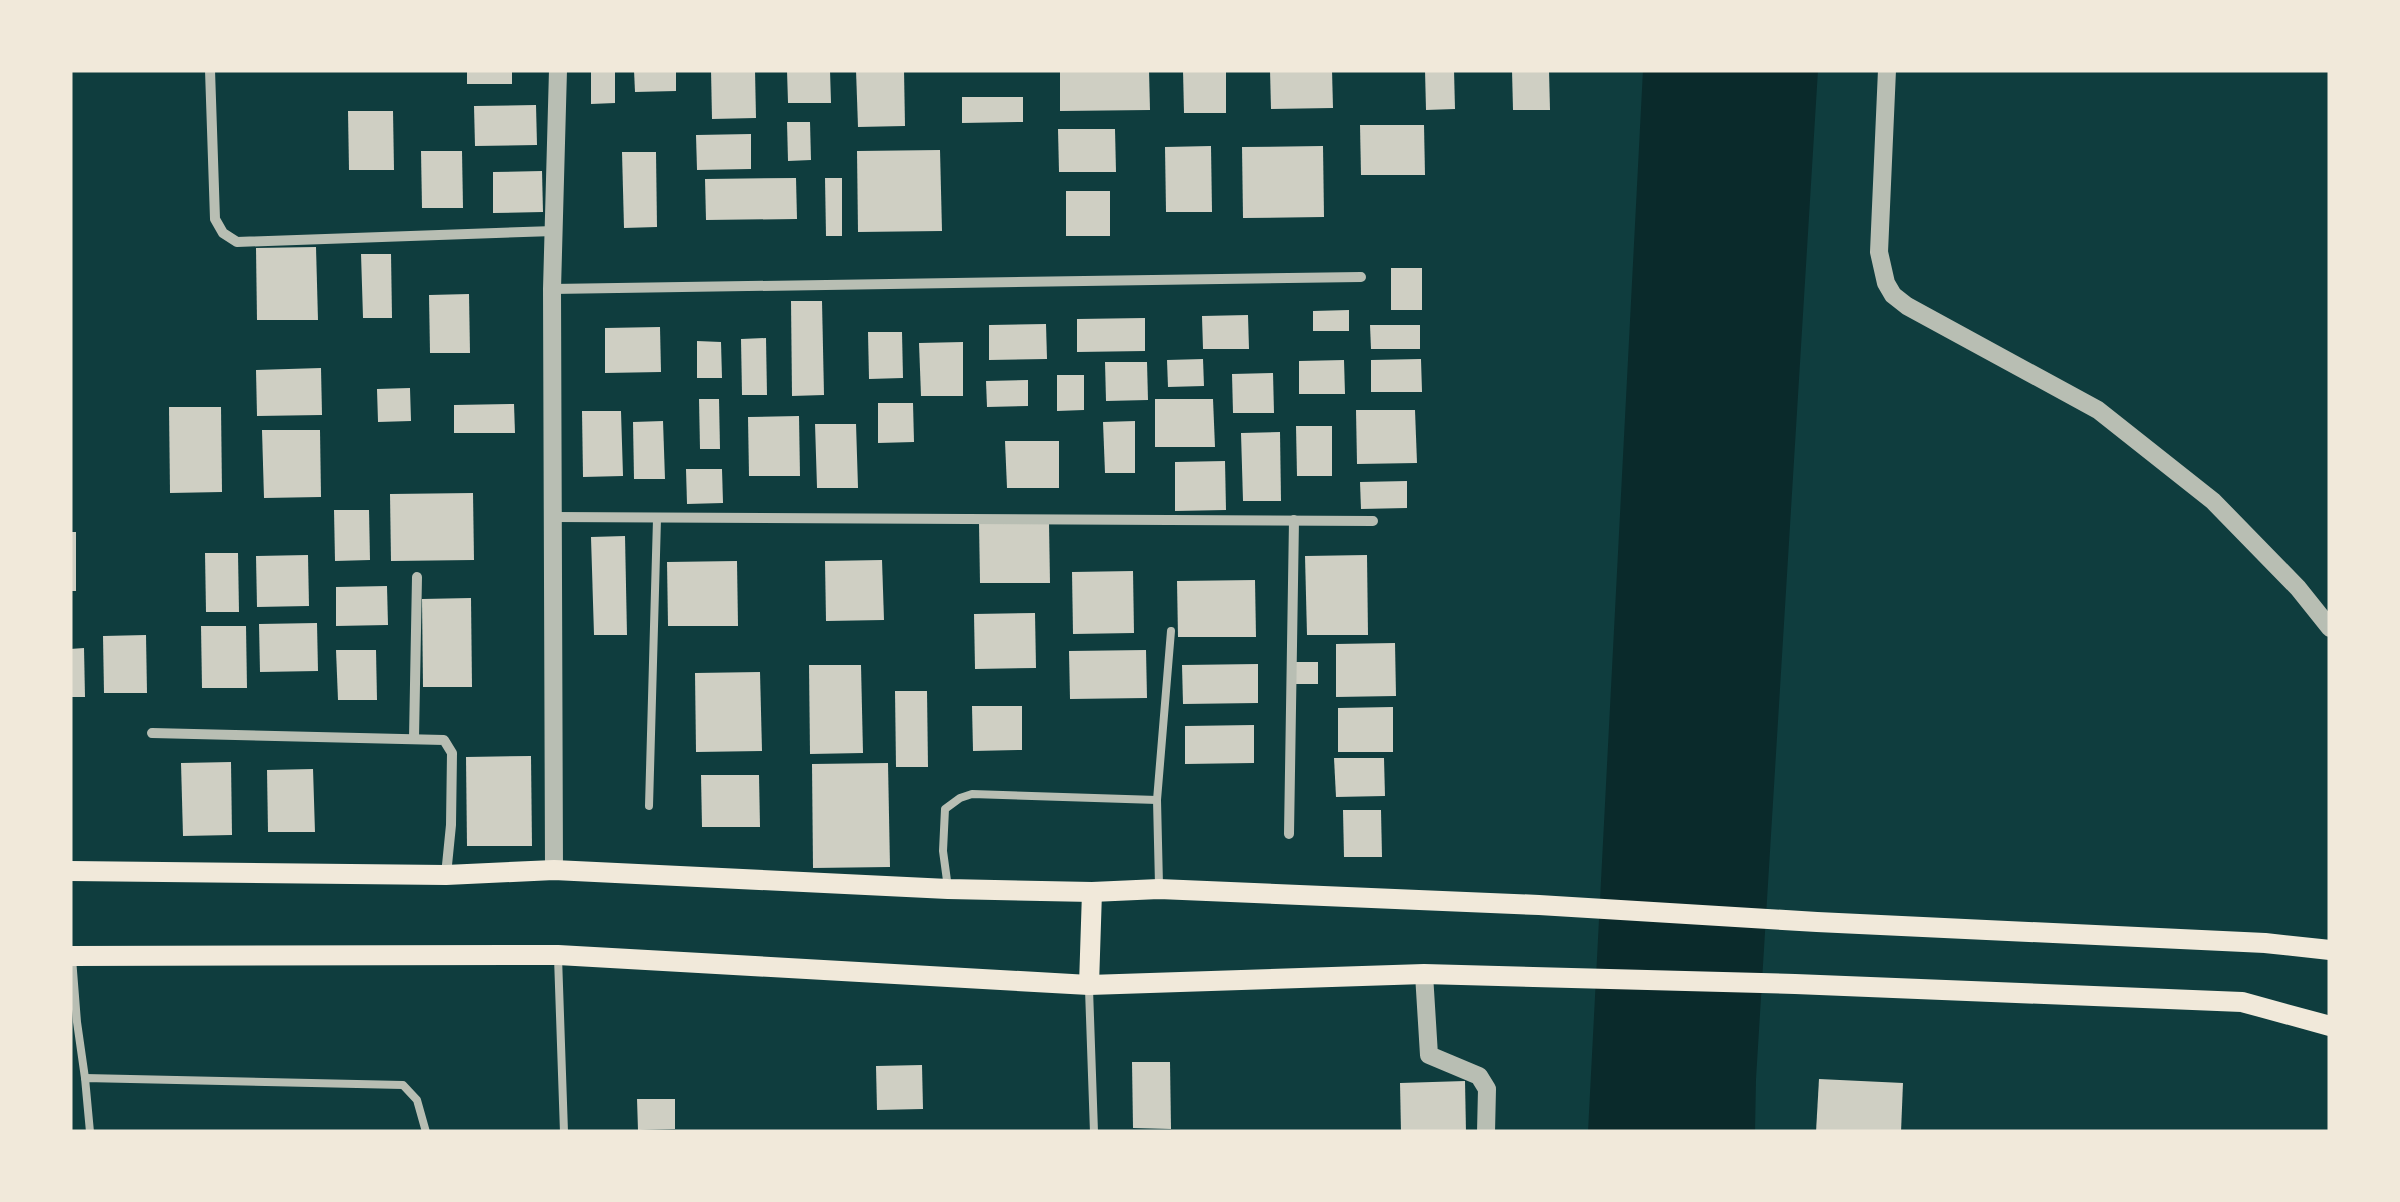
<svg xmlns="http://www.w3.org/2000/svg" width="2400" height="1202" font-family="'Asap Condensed',sans-serif">
<style>
.water{fill:#0a2a2b}
.building{fill:#cfcfc3}
.lines{fill:none;stroke-linecap:round;stroke-linejoin:round}
.service{stroke:#b8beb3;stroke-width:8}
.minor{stroke:#b8beb3;stroke-width:10}
.tertiary{stroke:#b8beb3;stroke-width:18}
.secondary{stroke:#f1e9da;stroke-width:20}
</style>
<rect width="100%" height="100%" fill="#0f3d3e"/>
<!-- water -->
<path class="water" d="M1643 70H1818L1756 1079 1755 1132H1588Z"/>
<!-- building -->
<g class="building">
<rect x="467" y="70" width="45" height="14"/>
<path d="M591 70H615V103L591 104Z"/>
<path d="M634 70H676V91L635 92Z"/>
<path d="M711 70H755L756 118 712 119Z"/>
<path d="M787 70H830L831 103H788Z"/>
<path d="M856 70H904L905 126 858 127Z"/>
<path d="M1060 70H1149L1150 110 1060 111Z"/>
<path d="M1183 70H1226V113H1184Z"/>
<path d="M1270 70H1332L1333 108 1271 109Z"/>
<path d="M1425 70H1454L1455 109 1426 110Z"/>
<path d="M1512 70H1549L1550 110H1513Z"/>
<path d="M962 97H1023V122L962 123Z"/>
<path d="M536 105 537 145 475 146 474 106Z"/>
<path d="M348 111H393L394 170H349Z"/>
<path d="M787 122H810L811 160 788 161Z"/>
<path d="M1360 125H1424L1425 175H1361Z"/>
<path d="M1058 129H1115L1116 172H1059Z"/>
<path d="M751 134V169L697 170 696 135Z"/>
<path d="M1211 146 1212 212H1166L1165 147Z"/>
<path d="M1323 146 1324 217 1243 218 1242 147Z"/>
<path d="M940 150 942 231 858 232 857 151Z"/>
<path d="M421 151H462L463 208H422Z"/>
<path d="M622 152H656L657 227 624 228Z"/>
<path d="M542 171 543 212 493 213V172Z"/>
<path d="M796 178 797 219 706 220 705 179Z"/>
<path d="M825 178H842V236H826Z"/>
<rect x="1066" y="191" width="44" height="45"/>
<path d="M316 247 318 320H257L256 248Z"/>
<path d="M361 254H391L392 318H363Z"/>
<rect x="1391" y="268" width="31" height="42"/>
<path d="M469 294 470 353H430L429 295Z"/>
<path d="M791 301H822L824 395 792 396Z"/>
<path d="M1349 310V331H1313V311Z"/>
<path d="M1248 315 1249 349H1203L1202 316Z"/>
<path d="M1145 318V351L1077 352V319Z"/>
<path d="M1046 324 1047 359 989 360V325Z"/>
<path d="M1370 325H1420V349H1371Z"/>
<path d="M660 327 661 372 605 373V328Z"/>
<path d="M868 332H902L903 378 869 379Z"/>
<path d="M766 338 767 395H742L741 339Z"/>
<path d="M697 341 721 342 722 378H697Z"/>
<path d="M963 342V396H921L919 343Z"/>
<path d="M1203 359 1204 386 1168 387 1167 360Z"/>
<path d="M1421 359 1422 392H1371V360Z"/>
<path d="M1344 360 1345 394H1299V361Z"/>
<path d="M1105 362H1147L1148 400 1106 401Z"/>
<path d="M321 368 322 415 257 416 256 370Z"/>
<path d="M1273 373 1274 413H1233L1232 374Z"/>
<path d="M1057 375H1084V410L1057 411Z"/>
<path d="M1028 380V406L987 407 986 381Z"/>
<path d="M410 388 411 421 378 422 377 389Z"/>
<path d="M699 399H719L720 449H700Z"/>
<path d="M1155 399H1213L1215 447H1155Z"/>
<path d="M878 403H913L914 442 878 443Z"/>
<path d="M514 404 515 433H454V405Z"/>
<path d="M169 407H221L222 492 170 493Z"/>
<path d="M1356 410H1415L1417 463 1357 464Z"/>
<path d="M582 411H621L623 476 583 477Z"/>
<path d="M799 416 800 476H749L748 417Z"/>
<path d="M663 421 665 479H634L633 422Z"/>
<path d="M1135 421V473H1105L1103 422Z"/>
<path d="M815 424H856L858 488H817Z"/>
<path d="M1296 426H1332V476H1297Z"/>
<path d="M262 430H320L321 497 264 498Z"/>
<path d="M1280 432 1281 501H1243L1241 433Z"/>
<path d="M1005 441H1059V488H1007Z"/>
<path d="M1225 461 1226 510 1175 511V462Z"/>
<path d="M686 469H722L723 503 687 504Z"/>
<path d="M1407 481V508L1361 509 1360 482Z"/>
<path d="M473 493 474 560 391 561 390 494Z"/>
<path d="M334 510H369L370 560 335 561Z"/>
<path d="M979 523H1049L1050 583H980Z"/>
<rect x="70" y="532" width="6" height="59"/>
<path d="M625 536 627 635H594L591 537Z"/>
<path d="M205 553H238L239 612H206Z"/>
<path d="M308 555 309 606 257 607 256 556Z"/>
<path d="M1367 555 1368 635H1307L1305 556Z"/>
<path d="M882 560 884 620 826 621 825 561Z"/>
<path d="M737 561 738 626H668L667 562Z"/>
<path d="M1133 571 1134 633 1073 634 1072 572Z"/>
<path d="M1255 580 1256 637H1178L1177 581Z"/>
<path d="M387 586 388 625 336 626V587Z"/>
<path d="M471 598 472 687H423L422 599Z"/>
<path d="M1035 613 1036 668 975 669 974 614Z"/>
<path d="M317 623 318 671 260 672 259 624Z"/>
<path d="M201 626H246L247 688H202Z"/>
<path d="M146 635 147 693H104L103 636Z"/>
<path d="M1395 643 1396 696 1336 697V644Z"/>
<path d="M84 648 85 697H70V649Z"/>
<path d="M336 650H376L377 700H338Z"/>
<path d="M1146 650 1147 698 1070 699 1069 651Z"/>
<rect x="1293" y="662" width="25" height="22"/>
<path d="M1258 664V703L1183 704 1182 665Z"/>
<path d="M809 665H861L863 753 810 754Z"/>
<path d="M760 672 762 751 696 752 695 673Z"/>
<path d="M895 691H927L928 767H896Z"/>
<path d="M972 706H1022V750L973 751Z"/>
<path d="M1393 707V752H1338V708Z"/>
<path d="M1254 725V763L1185 764V726Z"/>
<path d="M531 756 532 846H467L466 757Z"/>
<path d="M1334 758H1384L1385 796 1336 797Z"/>
<path d="M231 762 232 835 183 836 181 763Z"/>
<path d="M888 763 890 867 813 868 812 764Z"/>
<path d="M313 769 315 832H268L267 770Z"/>
<path d="M701 775H759L760 827H702Z"/>
<path d="M1343 810H1381L1382 857H1344Z"/>
<path d="M1132 1062H1170L1171 1129 1133 1128Z"/>
<path d="M922 1065 923 1109 877 1110 876 1066Z"/>
<path d="M1819 1079 1903 1083 1901 1132H1816Z"/>
<path d="M1465 1081 1466 1132H1401L1400 1083Z"/>
<path d="M637 1099H675V1129L638 1130Z"/>
</g>
<g class="lines">
<!-- service -->
<g class="service">
<path d="M649 806 657 519"/>
<path d="M1159 885 1157 800 1171 631"/>
<path d="M948 888 943 851 945 809 960 798 972 794 1157 800"/>
<path d="M558 957 564 1132"/>
<path d="M72 958 77 1022 85 1078"/>
<path d="M1089 989 1094 1132"/>
<path d="M90 1132 85 1078 403 1085 417 1100 426 1132"/>
</g>
<!-- minor -->
<g class="minor">
<path d="M210 70 215 219 223 233 237 242 554 231"/>
<path d="M552 289 1361 277"/>
<path d="M554 517 1373 521"/>
<path d="M152 733 444 740 452 753 451 825 446 875"/>
<path d="M414 738 417 577"/>
<path d="M1289 834 1294 520"/>
</g>
<!-- tertiary -->
<g class="tertiary">
<path d="M1887 70 1879 252 1886 283 1893 295 1907 306 2098 410 2213 501 2298 588 2330 628"/>
<path d="M554 870 552 289 558 70"/>
<path d="M1424 974 1429 1055 1479 1076 1487 1089 1486 1132"/>
</g>
<!-- secondary -->
<g class="secondary">
<path d="M70 871 446 875 554 870 948 889 1092 892 1159 889 1539 905 1817 922 2265 943 2330 950"/>
<path d="M70 956 558 955 1089 985 1424 974 1795 984 2242 1002 2330 1026"/>
<path d="M1089 985 1092 892"/>
</g>
</g>
<!-- border -->
<rect width="2400" height="1202" fill="none" stroke="#f1e9da" stroke-width="145"/>
</svg>
